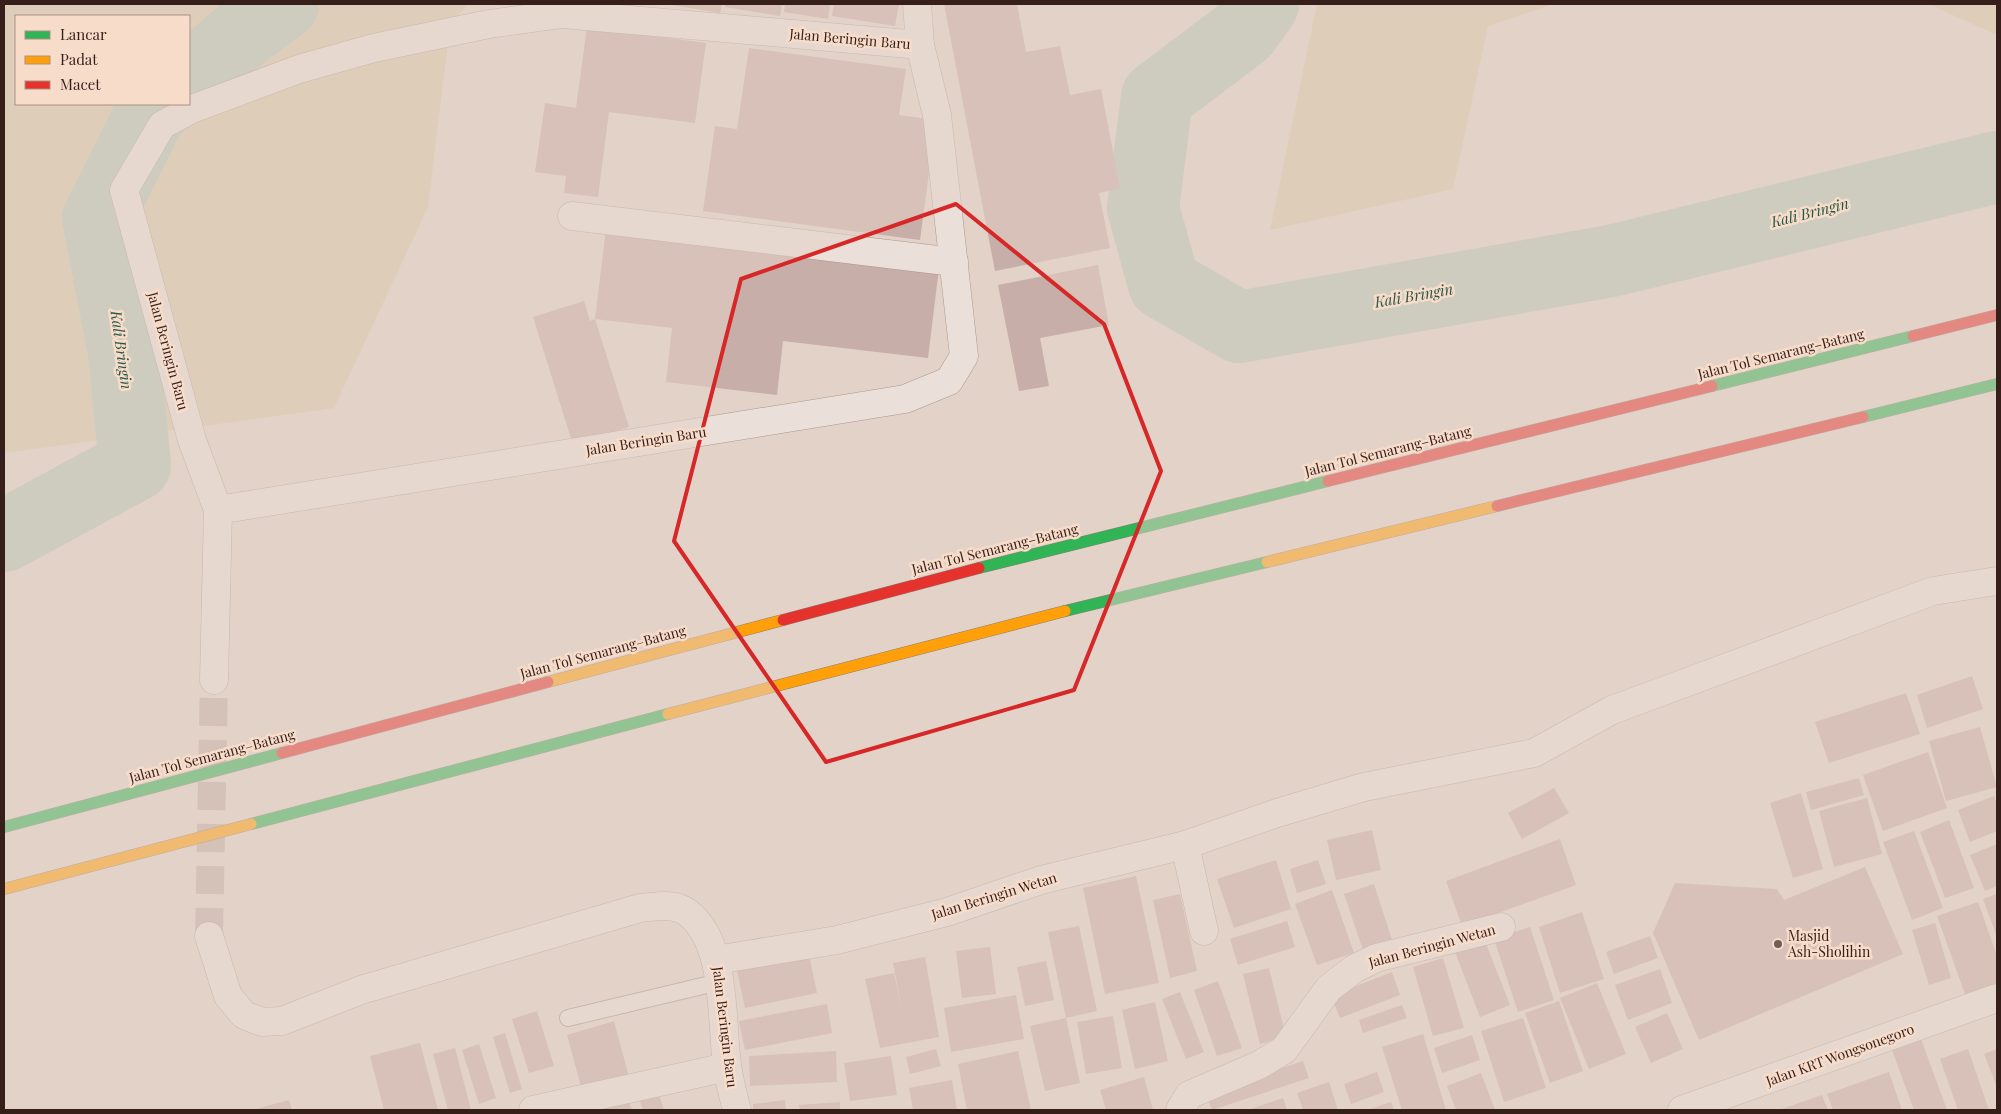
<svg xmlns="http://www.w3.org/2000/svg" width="2001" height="1114" font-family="'Playfair Display',serif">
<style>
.green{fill:#d7c9a8;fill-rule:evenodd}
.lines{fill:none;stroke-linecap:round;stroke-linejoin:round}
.river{stroke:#b3c5b4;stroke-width:72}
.building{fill:#c7aea8}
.street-tunnel{stroke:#c0aea4;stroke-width:28;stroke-dasharray:28 14;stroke-linecap:butt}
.lane-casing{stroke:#a89891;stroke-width:18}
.street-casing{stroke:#a89891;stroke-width:29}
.fast-casing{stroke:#8d7e78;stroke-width:12}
.slow-casing{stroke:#8d7e78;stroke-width:12}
.jam-casing{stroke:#8d7e78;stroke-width:12}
.lane{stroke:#ebe0d9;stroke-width:16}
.street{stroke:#ebe0d9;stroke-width:28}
.fast{stroke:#30b455;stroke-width:11}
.slow{stroke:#ff9f0a;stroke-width:11}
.jam{stroke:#e5322d;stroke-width:11}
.marked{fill:none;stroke:#d62828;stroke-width:4;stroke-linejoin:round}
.poi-dot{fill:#735d57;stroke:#f7dcca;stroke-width:2}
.labels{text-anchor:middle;stroke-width:5;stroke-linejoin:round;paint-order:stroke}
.street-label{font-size:14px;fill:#361e1a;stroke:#f7dcca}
.poi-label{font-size:14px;fill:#361e1a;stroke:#f7dcca;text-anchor:start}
.water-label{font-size:15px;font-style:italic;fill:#285745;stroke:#f7dcca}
</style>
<rect width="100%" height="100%" fill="#e3d2c7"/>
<!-- green -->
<g class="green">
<path d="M4 4H468L450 26 428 207 334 408 4 453ZM16 16H189V104H16Z"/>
<path d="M1317 4H1554L1488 26 1453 189 1270 230Z"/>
<path d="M1928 4H1997V35Z"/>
</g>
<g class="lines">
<!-- river -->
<g class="river">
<path d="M1263 4 1243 32 1157 97 1143 208 1164 284 1239 327 1611 261 1997 167"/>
<path d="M189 79 243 33 283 4"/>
<path d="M4 536 135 465 124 352 98 218 151 112 160 104"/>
</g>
</g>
<!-- building -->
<g class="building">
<path d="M666 4H722L720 13Z"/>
<path d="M725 4H782L780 16 725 7Z"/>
<path d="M785 4H830L828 19 784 12Z"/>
<path d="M834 4H899L895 26 832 16Z"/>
<path d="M944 4H1017L1026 52 1060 46 1070 95 1101 89 1120 188 1099 193 1110 248 995 271Z"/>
<path d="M587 27 706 43 695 123 609 112 598 197 564 193 566 176 535 172 545 103 576 108Z"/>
<path d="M749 48 906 69 899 115 936 120 920 240 703 211 715 126 737 129Z"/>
<path d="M606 229 939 268 928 358 783 341 777 395 666 382 672 328 595 319Z"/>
<path d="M1098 265 1109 325 1040 338 1049 386 1019 391 998 285Z"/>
<path d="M584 301 590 321 595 319 629 427 573 445 533 317Z"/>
<path d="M1972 676 1983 709 1927 728 1917 695Z"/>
<path d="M1906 693 1920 734 1829 763 1815 722Z"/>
<path d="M1980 727 1997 787 1946 801 1929 741Z"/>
<path d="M1928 752 1947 808 1883 831 1863 775Z"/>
<path d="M1859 778 1864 795 1811 810 1806 792Z"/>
<path d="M1554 788 1569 813 1522 839 1508 813Z"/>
<path d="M1801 793 1823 869 1793 878 1770 803Z"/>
<path d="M1994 796 1997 805V831L1970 842 1958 810Z"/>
<path d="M1867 798 1882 854 1834 867 1819 811Z"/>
<path d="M1949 820 1974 888 1945 898 1920 832Z"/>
<path d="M1372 830 1381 870 1336 880 1327 840Z"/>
<path d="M1914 831 1943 908 1912 920 1883 842Z"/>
<path d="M1560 839 1576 885 1462 926 1446 881Z"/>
<path d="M1997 844V886L1985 891 1970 855Z"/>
<path d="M1276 860 1291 909 1234 928 1217 879Z"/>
<path d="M1318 860 1326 884 1297 893 1290 869Z"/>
<path d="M1865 867 1903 954 1699 1040 1653 933 1675 883 1777 889 1784 900Z"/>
<path d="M1136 876 1159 983 1105 994 1083 888Z"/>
<path d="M1374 884 1393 943 1364 953 1344 894Z"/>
<path d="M1332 890 1354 953 1317 965 1295 904Z"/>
<path d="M1180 894 1197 971 1170 978 1153 900Z"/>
<path d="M1997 894V937L1983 899Z"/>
<path d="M1978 902 1997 956V983L1965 994 1937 916Z"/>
<path d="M1582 912 1604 979 1560 993 1539 927Z"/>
<path d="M1287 921 1295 947 1238 965 1230 939Z"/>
<path d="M1935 923 1951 978 1929 985 1912 930Z"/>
<path d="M1079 926 1097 1011 1066 1018 1080 1083 1045 1091 1030 1026 1066 1018 1048 932Z"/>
<path d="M1530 927 1554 1000 1518 1012 1494 939Z"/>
<path d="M1650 936 1658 958 1614 974 1606 952Z"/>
<path d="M1485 941 1510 1005 1480 1017 1455 952Z"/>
<path d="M990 947 996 994 962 998 956 951Z"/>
<path d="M809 955 817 993 745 1008 737 971Z"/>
<path d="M925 957 939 1037 880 1048 865 979 894 973 903 1015 893 963Z"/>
<path d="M1443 958 1464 1028 1433 1036 1413 967Z"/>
<path d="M1046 961 1054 1000 1025 1006 1017 967Z"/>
<path d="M1269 968 1286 1037 1260 1044 1243 974Z"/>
<path d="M1660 969 1672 1003 1628 1020 1615 985Z"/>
<path d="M1392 972 1400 995 1340 1018 1331 996Z"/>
<path d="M1218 981 1242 1048 1217 1056 1194 990Z"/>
<path d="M1597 983 1626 1054 1589 1069 1560 998Z"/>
<path d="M1180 992 1204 1052 1186 1059 1162 999Z"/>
<path d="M1016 995 1024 1039 951 1052 944 1008Z"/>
<path d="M1559 1001 1583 1071 1550 1083 1525 1013Z"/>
<path d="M1155 1002 1168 1061 1135 1069 1122 1010Z"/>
<path d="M827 1004 832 1033 745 1050 739 1021Z"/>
<path d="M1402 1005 1407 1018 1363 1033 1359 1020Z"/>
<path d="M537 1011 554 1066 529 1073 512 1019Z"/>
<path d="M1667 1013 1683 1049 1651 1063 1635 1027Z"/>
<path d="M1113 1016 1122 1068 1086 1074 1077 1022Z"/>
<path d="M1523 1018 1546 1088 1504 1102 1481 1031Z"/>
<path d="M614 1021 629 1077 582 1090 567 1035Z"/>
<path d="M505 1033 522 1089 510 1093 493 1037Z"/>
<path d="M1423 1034 1446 1110H1402L1382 1047Z"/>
<path d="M1472 1035 1480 1060 1442 1073 1434 1048Z"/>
<path d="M1921 1039 1947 1110H1914L1892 1050Z"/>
<path d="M420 1043 438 1110H384L370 1056Z"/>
<path d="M479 1044 496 1098 479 1104 462 1050Z"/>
<path d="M455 1048 471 1110H448L433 1054Z"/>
<path d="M936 1049 941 1066 910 1074 906 1057Z"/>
<path d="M1968 1049 1989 1110H1958L1940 1059Z"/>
<path d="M1997 1049V1087L1984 1054Z"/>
<path d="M836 1051 837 1082 750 1086 749 1056Z"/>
<path d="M1018 1051 1031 1110H967L958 1064Z"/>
<path d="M891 1056 897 1095 850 1101 844 1063Z"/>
<path d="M1303 1061 1309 1078 1212 1110 1206 1094Z"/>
<path d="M1377 1072 1384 1092 1351 1104 1344 1084Z"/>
<path d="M1889 1072 1902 1110H1833L1827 1094Z"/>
<path d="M1481 1073 1495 1110H1456L1447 1086Z"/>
<path d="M1144 1077 1153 1110H1106L1100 1090Z"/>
<path d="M952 1080 957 1110H913L909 1088Z"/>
<path d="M1329 1082 1338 1110H1303L1297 1093Z"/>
<path d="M658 1092 664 1110H643L639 1098Z"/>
<path d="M1822 1095 1828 1110H1779Z"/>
<path d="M627 1097 632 1110H602L601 1108Z"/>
<path d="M1283 1098 1287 1110H1248Z"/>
<path d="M289 1100 292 1110H252Z"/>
<path d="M785 1100 786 1110H753V1104Z"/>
<path d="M840 1102V1110H800L799 1105Z"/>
<path d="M1391 1102 1394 1110H1367Z"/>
</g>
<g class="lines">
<!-- street-tunnel -->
<path class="street-tunnel" d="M209 936 214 680"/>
<defs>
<path id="lane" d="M568 1018 719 982"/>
<g id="street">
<path d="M572 216 954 262"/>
<path d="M218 510 905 399 949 381 964 356 937 115 920 45 917 4"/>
<path d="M214 680 218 510 192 440 124 190 162 125 192 109 299 69 374 48 489 24 562 14 920 45"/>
<path d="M1185 845 1277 813 1364 787 1534 753 1612 710 1933 591 1997 581"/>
<path d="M209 936 228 996 244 1015 262 1022 282 1021 361 990 640 908C655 907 675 902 688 913 727 943 721 1020 727 1065 729 1080 733 1095 737 1110"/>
<path d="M716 960 837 940 947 912 1041 880 1185 845 1204 931"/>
<path d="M533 1110 727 1067"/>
<path d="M1180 1110 1189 1095 1259 1065 1284 1050 1329 988 1354 969 1376 958 1501 927"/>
<path d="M1682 1110 1997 998"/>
</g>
<g id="fast">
<path d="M1712 386 1913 336"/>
<path d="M1863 417 1997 384"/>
<path d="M979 568 1328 481"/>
<path d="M1065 611 1267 562"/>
<path d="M251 824 668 714"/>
<path d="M4 827 282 753"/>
</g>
<g id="slow">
<path d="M1267 562 1497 506"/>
<path d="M548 682 783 620"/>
<path d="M668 714 1065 611"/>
<path d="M4 889 251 824"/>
</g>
<g id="jam">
<path d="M1913 336 1997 315"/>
<path d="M1328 481 1712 386"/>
<path d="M1497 506 1863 417"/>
<path d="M783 620 979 568"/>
<path d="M282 753 548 682"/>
</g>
</defs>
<!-- lane casing -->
<use href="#lane" class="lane-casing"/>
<!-- street casing -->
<use href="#street" class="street-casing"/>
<!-- fast casing -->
<use href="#fast" class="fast-casing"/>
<!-- slow casing -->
<use href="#slow" class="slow-casing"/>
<!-- jam casing -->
<use href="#jam" class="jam-casing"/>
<!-- lane -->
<use href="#lane" class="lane"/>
<!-- street -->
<use href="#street" class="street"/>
<!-- fast -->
<use href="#fast" class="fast"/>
<!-- slow -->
<use href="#slow" class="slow"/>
<!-- jam -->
<use href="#jam" class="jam"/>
</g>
<!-- marked area -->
<path d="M0 0H2001V1114H0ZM956 204 1104 324 1161 471 1074 690 826 762 674 541 741 279Z" fill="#e3d2c7" fill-opacity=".55" fill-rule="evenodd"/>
<path class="marked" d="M956 204 1104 324 1161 471 1074 690 826 762 674 541 741 279Z"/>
<!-- markers -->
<circle class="poi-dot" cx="1778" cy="944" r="5"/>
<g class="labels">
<!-- street labels -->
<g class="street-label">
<text transform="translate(850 39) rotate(5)" y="5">Jalan Beringin Baru</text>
<text transform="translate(168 351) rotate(75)" y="5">Jalan Beringin Baru</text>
<text transform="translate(1781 354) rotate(-14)" y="5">Jalan Tol Semarang–Batang</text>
<text transform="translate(646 441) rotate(-9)" y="5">Jalan Beringin Baru</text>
<text transform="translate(1388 451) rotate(-14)" y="5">Jalan Tol Semarang–Batang</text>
<text transform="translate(995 549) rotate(-14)" y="5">Jalan Tol Semarang–Batang</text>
<text transform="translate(603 652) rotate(-15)" y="5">Jalan Tol Semarang–Batang</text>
<text transform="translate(212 756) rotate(-15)" y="5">Jalan Tol Semarang–Batang</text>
<text transform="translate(994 896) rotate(-17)" y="5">Jalan Beringin Wetan</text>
<text transform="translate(1432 946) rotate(-15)" y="5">Jalan Beringin Wetan</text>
<text transform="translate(725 1027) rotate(83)" y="5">Jalan Beringin Baru</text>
<text transform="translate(1840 1055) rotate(-20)" y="5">Jalan KRT Wongsonegoro</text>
</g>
<!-- poi labels -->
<g class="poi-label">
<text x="1788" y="941">Masjid<tspan x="1788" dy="16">Ash-Sholihin</tspan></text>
</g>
<!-- water labels -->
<g class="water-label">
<text transform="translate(1810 213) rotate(-14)" y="5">Kali Bringin</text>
<text transform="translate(1414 296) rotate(-10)" y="5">Kali Bringin</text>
<text transform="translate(121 350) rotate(82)" y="5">Kali Bringin</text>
</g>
</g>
<!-- border -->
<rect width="2001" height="1114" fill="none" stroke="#361e1a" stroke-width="10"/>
<!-- legend -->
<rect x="15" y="15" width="175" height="90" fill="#f7dcca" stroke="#aa9084"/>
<rect x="25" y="31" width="25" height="8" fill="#30b455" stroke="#aa9084"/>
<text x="60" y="40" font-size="15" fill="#361e1a">Lancar</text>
<rect x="25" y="56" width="25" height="8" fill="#ff9f0a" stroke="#aa9084"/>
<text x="60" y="65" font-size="15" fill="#361e1a">Padat</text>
<rect x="25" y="81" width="25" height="8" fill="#e5322d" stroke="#aa9084"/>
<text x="60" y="90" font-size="15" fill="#361e1a">Macet</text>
</svg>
